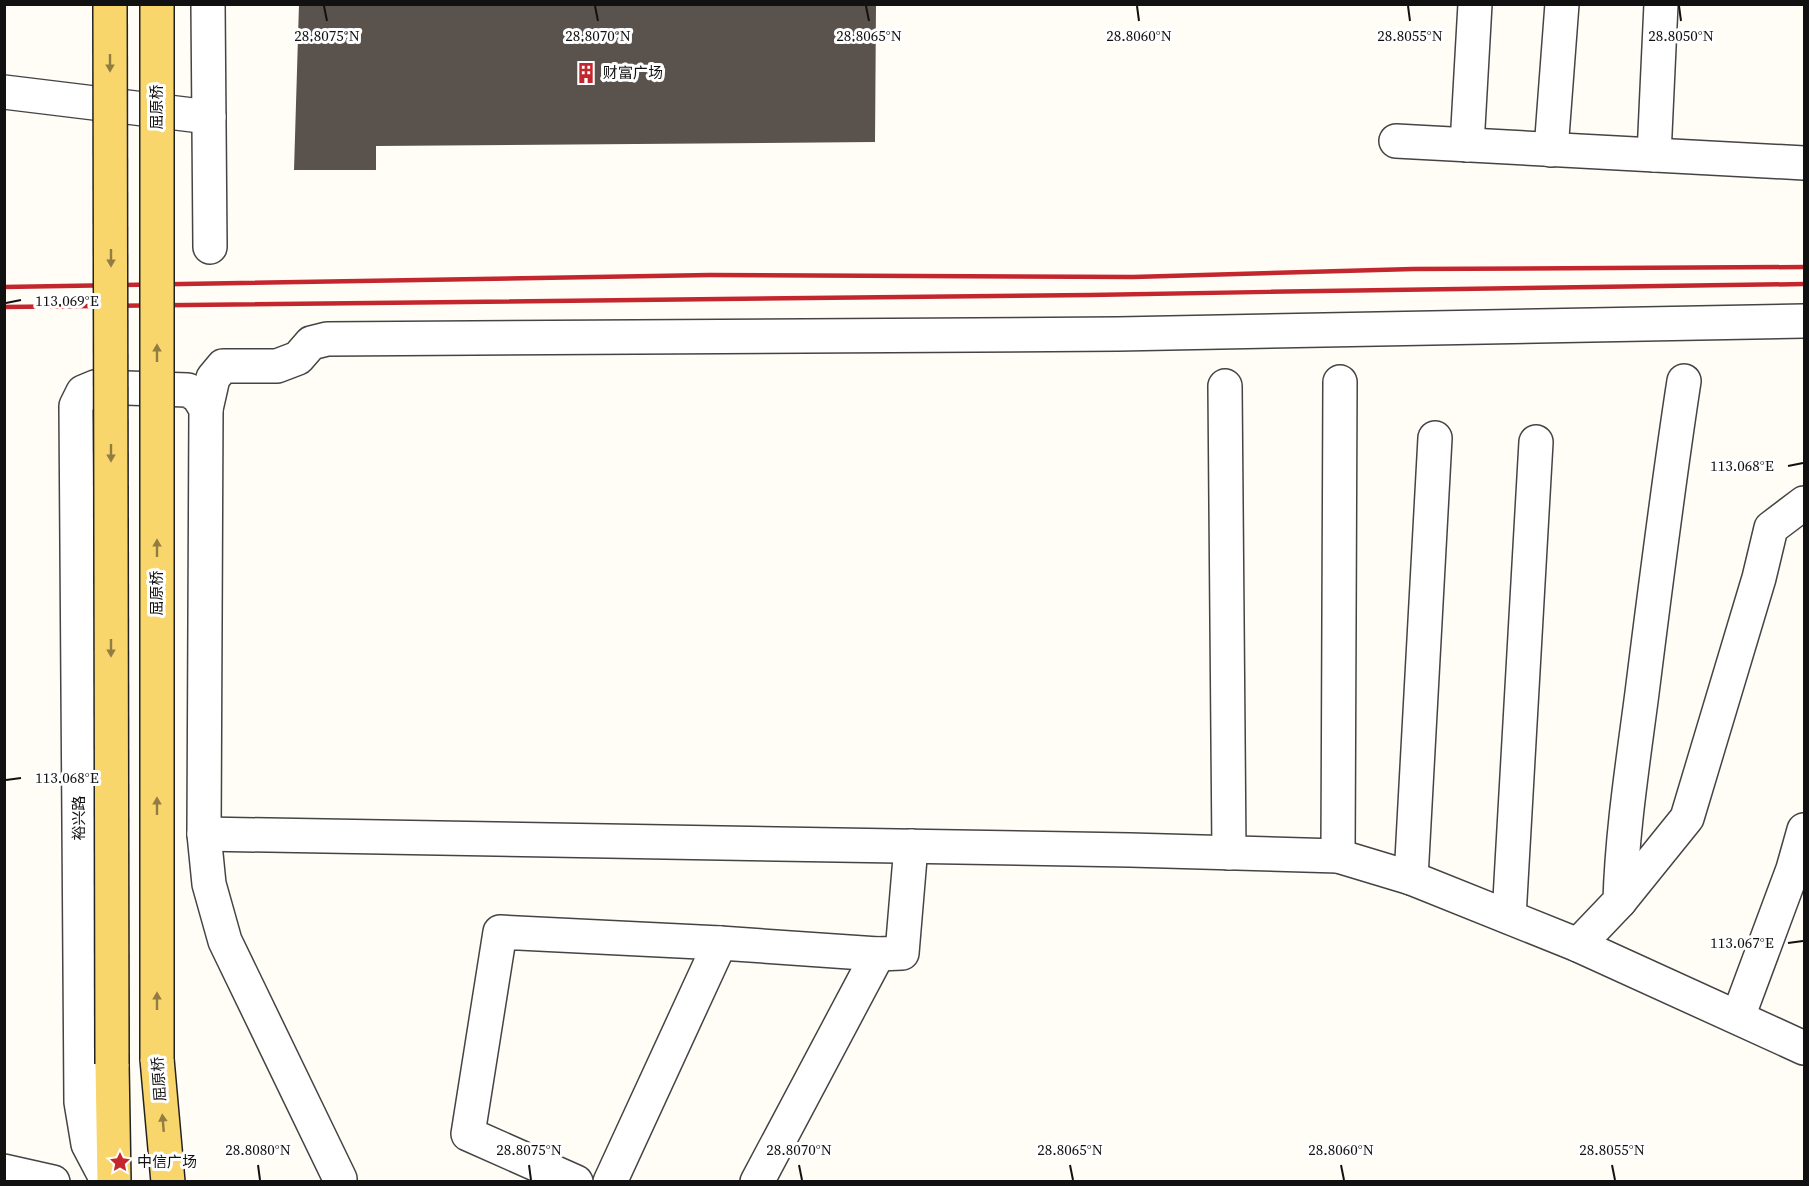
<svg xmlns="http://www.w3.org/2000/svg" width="1809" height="1186" font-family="'Source Serif 4','Noto Sans SC',serif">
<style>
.building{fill:#5a524d}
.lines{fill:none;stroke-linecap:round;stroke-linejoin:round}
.minor-casing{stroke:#444;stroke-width:36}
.major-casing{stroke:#222;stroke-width:36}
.minor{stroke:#fff;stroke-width:33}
.major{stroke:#f9d66b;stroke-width:33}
.rail{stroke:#c4262e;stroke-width:4.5}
.major-bridge-casing{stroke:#222;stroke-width:36;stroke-linecap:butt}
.major-bridge{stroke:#f9d66b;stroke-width:33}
.oneway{fill:#917d42}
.ticks{fill:none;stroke:#111;stroke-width:2}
.labels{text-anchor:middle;stroke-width:6;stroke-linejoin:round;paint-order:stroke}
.poi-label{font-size:15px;fill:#111;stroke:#fff;text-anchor:start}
.street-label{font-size:15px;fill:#111;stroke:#fff}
.ticks-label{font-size:15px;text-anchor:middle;fill:#111;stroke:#fff;stroke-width:6;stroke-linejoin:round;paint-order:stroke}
</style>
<rect width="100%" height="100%" fill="#fffdf5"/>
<!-- building -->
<path class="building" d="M299 4H876L875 142 376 146V170H294Z"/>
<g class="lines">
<defs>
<g id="minor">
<path d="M208 4 210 247"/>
<path d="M4 92 209 117"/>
<path d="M1396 141 1804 163"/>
<path d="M1467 145 1475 4"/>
<path d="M1551 150 1562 4"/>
<path d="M1654 155 1661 4"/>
<path d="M1225 386 1229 853"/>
<path d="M206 409 213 378 223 366H277L298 358 311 343 327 339 1118 334 1804 321"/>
<path d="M204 834 1130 850 1338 856 1411 878 1578 945 1804 1048"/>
<path d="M1338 856 1340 382"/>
<path d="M1411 878 1435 438"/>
<path d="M1620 901 1687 818 1759 578 1771 528 1804 503"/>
<path d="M1509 917 1536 442"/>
<path d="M1578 945 1620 901C1622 832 1633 762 1642 693 1655 589 1668 485 1684 381"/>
<path d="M1738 1017 1793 869 1804 830"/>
<path d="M4 1171 53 1182"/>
<path d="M108 1182 88 1144 81 1102 76 406 83 392 95 387 188 390 198 396 206 409 204 834 209 884 225 941 340 1179 339 1182"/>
<path d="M576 1182 468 1134 500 932 720 943 878 954 902 953 911 846"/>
<path d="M610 1182 720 943"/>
<path d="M757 1182 878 954"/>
</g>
<g id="major">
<path d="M157 1059 168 1182"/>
<path d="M112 1064 114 1182"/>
</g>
</defs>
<!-- minor casing -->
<use href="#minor" class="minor-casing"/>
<!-- major casing -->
<use href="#major" class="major-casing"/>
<!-- minor -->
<use href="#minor" class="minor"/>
<!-- major -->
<use href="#major" class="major"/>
<!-- rail -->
<g class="rail">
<path d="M4 287 710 275 1133 277 1413 269 1804 267"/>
<path d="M4 307C366 305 728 302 1090 295 1328 291 1566 286 1804 284"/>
</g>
<defs>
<g id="major-bridge">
<path d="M110 4 112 1064"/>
<path d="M157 4V1059"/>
</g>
</defs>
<!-- major-bridge casing -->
<use href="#major-bridge" class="major-bridge-casing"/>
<!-- major-bridge -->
<use href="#major-bridge" class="major-bridge"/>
</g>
<!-- one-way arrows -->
<defs><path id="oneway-solid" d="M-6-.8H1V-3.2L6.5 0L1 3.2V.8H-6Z" transform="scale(1.5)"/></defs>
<g class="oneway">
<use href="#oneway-solid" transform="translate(110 63) rotate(90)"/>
<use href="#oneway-solid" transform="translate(111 258) rotate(90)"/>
<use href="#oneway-solid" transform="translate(157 353) rotate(-90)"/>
<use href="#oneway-solid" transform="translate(111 453) rotate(90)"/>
<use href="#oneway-solid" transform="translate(157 548) rotate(-90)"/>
<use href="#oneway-solid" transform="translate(111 648) rotate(90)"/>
<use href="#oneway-solid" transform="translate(157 806) rotate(-90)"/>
<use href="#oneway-solid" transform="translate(157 1001) rotate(-90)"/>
<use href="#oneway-solid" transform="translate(163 1123) rotate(-95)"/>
</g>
<!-- ticks -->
<path class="ticks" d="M324 6 327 21M595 6 598 21M866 6 869 21M1137 6 1139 21M1408 6 1410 21M1679 6 1681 21M6 303 21 300M1788 466 1803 463M6 780 21 778M1788 943 1803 941M258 1165 260 1180M529 1165 531 1180M799 1165 802 1180M1070 1165 1073 1180M1341 1165 1344 1180M1612 1165 1615 1180"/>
<!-- icons -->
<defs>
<symbol id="building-bare" viewBox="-9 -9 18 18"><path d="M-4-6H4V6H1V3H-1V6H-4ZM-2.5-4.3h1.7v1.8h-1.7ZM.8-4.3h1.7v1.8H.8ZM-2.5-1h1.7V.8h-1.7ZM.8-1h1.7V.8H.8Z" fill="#c4262e" stroke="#fff" stroke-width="2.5" paint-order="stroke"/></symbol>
<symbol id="sight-bare" viewBox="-9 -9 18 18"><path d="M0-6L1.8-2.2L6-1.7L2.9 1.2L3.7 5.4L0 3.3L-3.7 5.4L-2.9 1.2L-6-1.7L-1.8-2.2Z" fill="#c4262e" stroke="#fff" stroke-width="2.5" paint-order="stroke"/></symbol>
</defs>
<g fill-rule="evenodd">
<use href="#building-bare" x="571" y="58" width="30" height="30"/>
<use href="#sight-bare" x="105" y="1147" width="30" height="30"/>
</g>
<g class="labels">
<!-- poi labels -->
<g class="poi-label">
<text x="603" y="78">财富广场</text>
<text x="137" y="1167">中信广场</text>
</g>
<!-- street labels -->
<g class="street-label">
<text transform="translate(157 107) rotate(-90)" y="5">屈原桥</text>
<text transform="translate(157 593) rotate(-90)" y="5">屈原桥</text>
<text transform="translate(79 818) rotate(-90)" y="5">裕兴路</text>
<text transform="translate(159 1079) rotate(-94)" y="5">屈原桥</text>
</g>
</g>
<g class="ticks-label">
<text x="327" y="41">28.8075°N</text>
<text x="598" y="41">28.8070°N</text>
<text x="869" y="41">28.8065°N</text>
<text x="1139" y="41">28.8060°N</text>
<text x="1410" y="41">28.8055°N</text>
<text x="1681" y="41">28.8050°N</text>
<text x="67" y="306">113.069°E</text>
<text x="1742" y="471">113.068°E</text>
<text x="67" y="783">113.068°E</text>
<text x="1742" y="948">113.067°E</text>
<text x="258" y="1155">28.8080°N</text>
<text x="529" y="1155">28.8075°N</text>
<text x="799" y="1155">28.8070°N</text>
<text x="1070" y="1155">28.8065°N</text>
<text x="1341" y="1155">28.8060°N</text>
<text x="1612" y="1155">28.8055°N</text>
</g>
<!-- border -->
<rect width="1809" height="1186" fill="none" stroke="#111111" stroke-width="12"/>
</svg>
